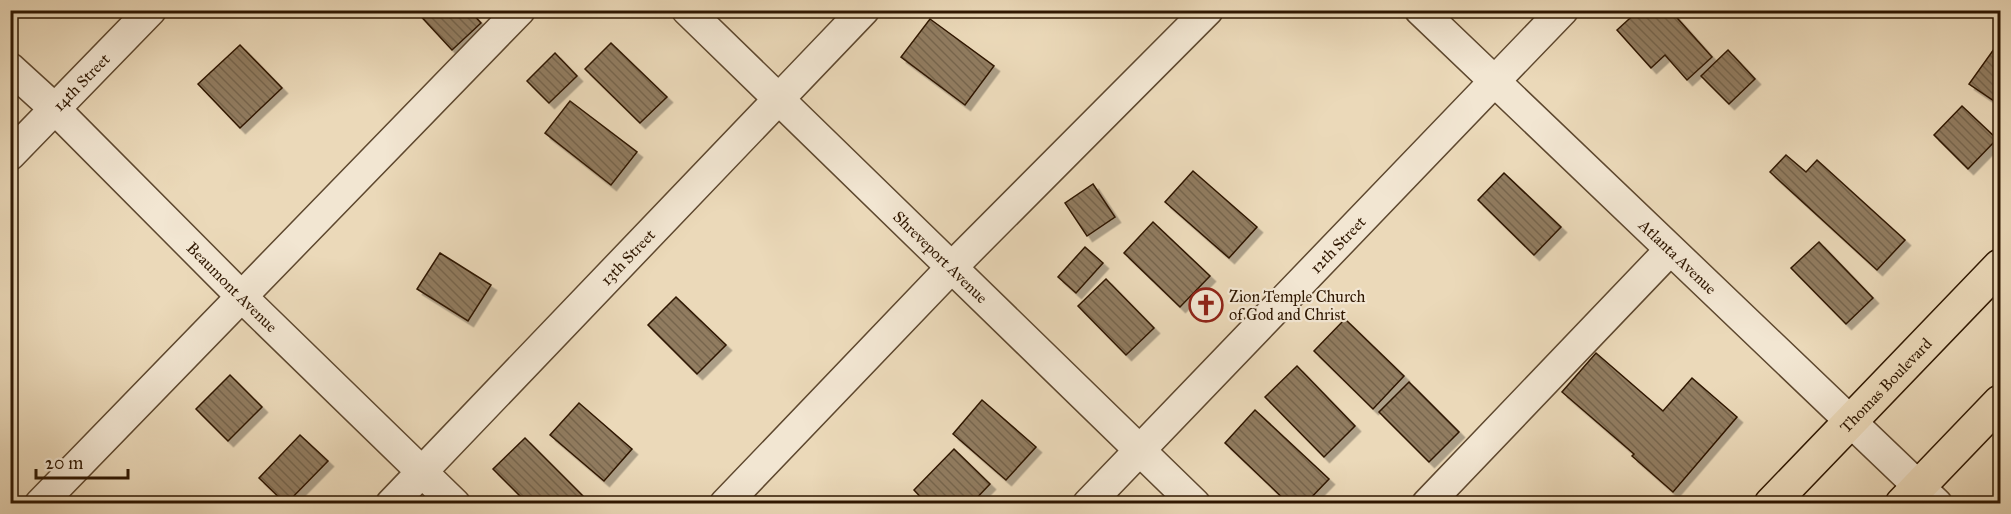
<svg xmlns="http://www.w3.org/2000/svg" width="2011" height="514" font-family="'IM FELL Great Primer',serif">
<style>
.building{fill:url(#building-back-hatch);stroke:#2f1701;stroke-width:1.5;filter:url(#shadow)}
.lines{fill:none;stroke-linecap:round;stroke-linejoin:round}
.minor-casing{stroke:#5e482f;stroke-width:33}
.major-casing{stroke:#2f1701;stroke-width:36}
.minor{stroke:#f2e6d2;stroke-width:30}
.major{stroke:#ebd9b9;stroke-width:33}
.labels{text-anchor:middle;stroke-width:4.5;stroke-linejoin:round;paint-order:stroke}
.street-label{font-size:16px;fill:#2f1701;stroke:#f2e6d2}
.poi-label{font-size:16px;fill:#2f1701;stroke:#f2e6d2;text-anchor:start}
</style>
<defs>
<pattern id="building-back-hatch" width="6" height="6" patternUnits="userSpaceOnUse" patternTransform="scale(1.5)"><rect width="6" height="6" fill="#917c61"/><path d="M-1 5l2 2M0 0l6 6M5-1l2 2" fill="none" stroke="#77654e"/></pattern>
<filter id="shadow"><feDropShadow dx="5.5" dy="5.5" stdDeviation="0" flood-color="#0004"/></filter>
</defs>
<rect width="100%" height="100%" fill="#ebd9b9"/>
<filter id="stains"><feTurbulence type="fractalNoise" baseFrequency=".00333" numOctaves="4"/><feColorMatrix values="0 0 0 0 .2 0 0 0 0 .09 0 0 0 0 .02 0 0 0 .5 -.17"/></filter>
<radialGradient id="worn" r=".72"><stop offset=".6" stop-color="#630" stop-opacity="0"/><stop offset="1" stop-color="#630" stop-opacity=".3"/></radialGradient>
<!-- building -->
<g class="building">
<path d="M415 10H469L481 23 452 50Z"/>
<path d="M1639 10H1670L1712 57 1687 80 1665 55 1651 68 1617 30Z"/>
<path d="M930 19 994 66 965 105 901 57Z"/>
<path d="M611 43 667 97 640 123 585 69Z"/>
<path d="M240 45 282 88 240 128 198 84Z"/>
<path d="M1994 49 2000 54V105L1969 84Z"/>
<path d="M1728 50 1755 79 1729 104 1701 76Z"/>
<path d="M555 53 577 76 549 103 527 81Z"/>
<path d="M570 101 637 152 611 185 545 133Z"/>
<path d="M1962 106 1997 139 1968 169 1934 135Z"/>
<path d="M1786 155 1806 172 1817 160 1905 240 1877 270 1770 172Z"/>
<path d="M1193 171 1257 227 1229 258 1165 202Z"/>
<path d="M1504 173 1561 227 1534 255 1478 200Z"/>
<path d="M1093 184 1115 217 1087 236 1065 203Z"/>
<path d="M1153 222 1210 276 1180 307 1124 253Z"/>
<path d="M1819 242 1873 298 1846 324 1791 268Z"/>
<path d="M1085 247 1103 263 1076 293 1058 277Z"/>
<path d="M440 253 491 285 468 321 417 289Z"/>
<path d="M1106 279 1154 328 1126 355 1078 306Z"/>
<path d="M676 297 726 345 697 374 648 325Z"/>
<path d="M1345 319 1404 376 1373 409 1314 351Z"/>
<path d="M1596 353 1663 411 1692 378 1737 417 1673 492 1632 456 1634 454 1562 392Z"/>
<path d="M1297 366 1355 426 1324 457 1265 397Z"/>
<path d="M230 375 262 407 228 441 196 409Z"/>
<path d="M1409 382 1459 432 1429 462 1379 412Z"/>
<path d="M982 400 1036 447 1006 480 953 434Z"/>
<path d="M579 403 632 449 604 481 550 435Z"/>
<path d="M1255 410 1329 479 1305 504H1289L1225 443Z"/>
<path d="M300 435 328 461 286 504 259 478Z"/>
<path d="M525 438 585 498 580 504H528L493 469Z"/>
<path d="M954 449 990 484 971 504H927L914 490Z"/>
</g>
<g class="lines">
<defs>
<g id="minor">
<path id="s1" d="M687 10 1195 504"/>
<path id="s2" d="M1420 10 1937 504"/>
<path id="s3" d="M10 68 55 109 241 296 455 504"/>
<path id="s4" d="M10 155 151 10"/>
<path d="M40 504 520 10"/>
<path id="s5" d="M391 504 864 10"/>
<path d="M725 504 952 267 1208 10"/>
<path id="s6" d="M1088 504 1563 10"/>
<path d="M1427 504 1670 250"/>
</g>
<g id="major">
<path id="s7" d="M1771 504 2000 266"/>
<path d="M1902 504 2000 402"/>
</g>
</defs>
<!-- minor casing -->
<use href="#minor" class="minor-casing"/>
<!-- major casing -->
<use href="#major" class="major-casing"/>
<!-- minor -->
<use href="#minor" class="minor"/>
<!-- major -->
<use href="#major" class="major"/>
</g>
<!-- icons -->
<defs>
<symbol id="church-ring" viewBox="-11 -11 22 22"><circle r="9.5" fill="#f2e6d2" stroke="#8f2418" stroke-width="1.5"/><path d="M-1.2-6h2.4v3.5h3.3v2.4h-3.3V6h-2.4V-.1h-3.3v-2.4h3.3Z" fill="#8f2418"/></symbol>
</defs>
<g fill-rule="evenodd">
<use href="#church-ring" x="1187" y="286" width="38" height="38"/>
</g>
<g class="labels">
<!-- street labels -->
<g class="street-label">
<text dy="6" stroke="none"><textPath href="#s4" startOffset="102">14th Street</textPath></text>
<text dy="6" stroke="none"><textPath href="#s6" startOffset="360">12th Street</textPath></text>
<text dy="6" stroke="none"><textPath href="#s5" startOffset="342">13th Street</textPath></text>
<text dy="6" stroke="none"><textPath href="#s1" startOffset="354">Shreveport Avenue</textPath></text>
<text dy="6" stroke="none"><textPath href="#s2" startOffset="357">Atlanta Avenue</textPath></text>
<text dy="6" stroke="none"><textPath href="#s3" startOffset="312">Beaumont Avenue</textPath></text>
<text dy="6" stroke="none"><textPath href="#s7" startOffset="165">Thomas Boulevard</textPath></text>
</g>
<!-- poi labels -->
<g class="poi-label">
<text x="1229" y="302">Zion Temple Church<tspan x="1229" dy="18">of God and Christ</tspan></text>
</g>
</g>
<!-- margin -->
<rect width="2011" height="514" fill="none" stroke="#ebd9b9" stroke-width="36"/>
<rect x="12" y="12" width="1987" height="490" fill="none" stroke="#2f1701" stroke-width="3"/>
<rect x="18" y="18" width="1975" height="478" fill="none" stroke="#2f1701" stroke-width="1.5"/>
<!-- scale -->
<path d="M36 469v9h92v-9" fill="none" stroke="#2f1701" stroke-width="3"/>
<text x="45" y="469" font-size="18" fill="#2f1701" stroke="#f2e6d2" stroke-width="4.5" paint-order="stroke">20 m</text>
<rect width="100%" height="100%" filter="url(#stains)"/>
<rect width="100%" height="100%" fill="url(#worn)"/>
</svg>
